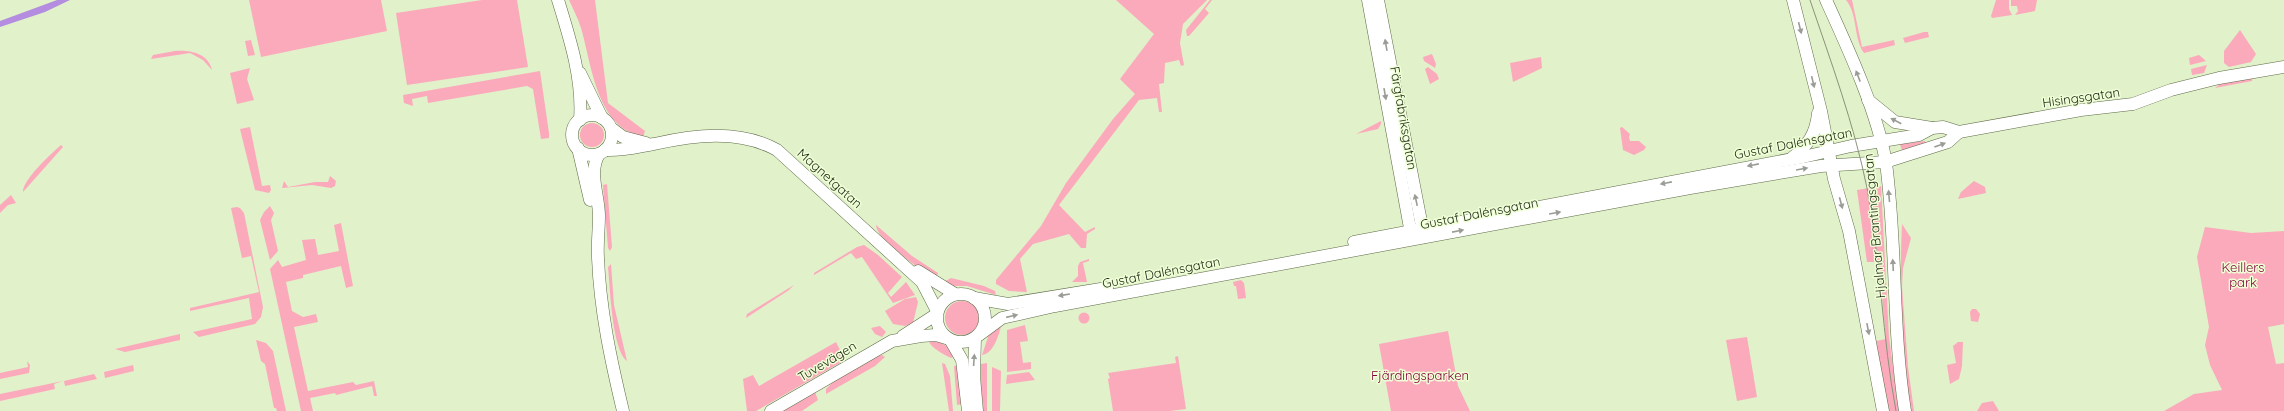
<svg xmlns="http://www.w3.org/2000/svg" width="2284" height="411" font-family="Quicksand,sans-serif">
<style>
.green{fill:#fbaabc}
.water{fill:#b48de1}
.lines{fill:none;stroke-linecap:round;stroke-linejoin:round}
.secondary-casing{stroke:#5e6b48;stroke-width:13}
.secondary{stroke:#fff;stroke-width:12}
.tram{stroke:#899478;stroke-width:1}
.oneway{fill:#9a9c96}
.labels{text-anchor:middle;stroke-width:3;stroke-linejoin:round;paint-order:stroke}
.street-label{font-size:13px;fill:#1e2415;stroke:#efffd6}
.park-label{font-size:13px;fill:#82033a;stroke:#efffd6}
</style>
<rect width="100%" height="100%" fill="#e1f1c9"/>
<!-- green -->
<g class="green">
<path d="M249 0H381L387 31 261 57Z"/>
<path d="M482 0H517L528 67 407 85 396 13Z"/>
<path d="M569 0H595L608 103 645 131 643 137C596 127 592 65 581 28 578 18 573 9 569 0Z"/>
<path d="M1116 0H1207L1183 24 1180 43 1184 65 1181 66 1179 60 1165 63 1164 83 1159 84 1162 112H1159L1157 98 1139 100 1059 205 1085 232 1095 227V229L1087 234 1086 248H1081L1069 234 1033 244 1020 259 1027 292 1009 291 996 284V280L1041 226 1066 183 1113 119 1135 94 1120 79 1154 34Z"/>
<path d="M1210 0H1212L1205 9 1209 13 1189 36H1187L1186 30Z"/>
<path d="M1846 0H1852L1862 47 1894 40 1895 45 1864 53C1853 37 1858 14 1846 0Z"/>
<path d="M1996 0H2009V9L2012 15 1992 18 1991 16Z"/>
<path d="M2037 0 2035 11 2015 15 2018 11 2017 6H2011V0Z"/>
<path d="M2240 30 2256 54 2251 62 2229 67 2224 63V51Z"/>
<path d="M1924 32H1928L1929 37 1905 43 1903 38Z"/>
<path d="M251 40 255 55 248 56 245 41Z"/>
<path d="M175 51C190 50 208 53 212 70L203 60 190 53 151 59 153 55Z"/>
<path d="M1432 54 1436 64 1435 68 1424 61 1423 57Z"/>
<path d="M2199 55 2206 61 2190 65 2189 58Z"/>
<path d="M1541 57 1542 68 1513 82 1510 63Z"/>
<path d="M2207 65 2204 73 2192 75 2191 69Z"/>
<path d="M1428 67 1437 74 1439 79 1430 84 1425 69Z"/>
<path d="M250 68 247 79 254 100 237 104 230 73Z"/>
<path d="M540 71 549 133V138L541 139 533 89 527 86 428 103 427 96 412 99 413 106 404 103 403 95Z"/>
<path d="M2253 76 2252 81 2215 88 2220 84Z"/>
<path d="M1381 121V124L1378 129 1356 134Z"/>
<circle cx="592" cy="135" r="12"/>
<path d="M250 127 262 186 270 185 271 190 269 193 255 190 240 129Z"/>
<path d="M1622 127 1630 134 1629 137 1630 141H1639L1646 147 1644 150 1634 155 1623 150 1620 128Z"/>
<path d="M1925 141V143L1903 154 1900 144Z"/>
<path d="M61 145 63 147 23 192C22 180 52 153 61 145Z"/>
<path d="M330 176 336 181 335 186 331 188 312 185 282 188 284 181 288 187 315 182H328Z"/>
<path d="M1974 181 1985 187 1986 193 1958 199 1961 192Z"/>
<path d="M607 184 612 247 610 251 608 248 603 185Z"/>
<path d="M1881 186 1889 337 1899 411H1888L1876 341 1886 339 1879 262H1867L1857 190Z"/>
<path d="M11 195 16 203 8 205 0 213V205Z"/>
<path d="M270 206 274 213 271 220 278 251 270 260 260 220 264 212Z"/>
<path d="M237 207 240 208 244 213 263 307 261 317 255 324 199 337 193 332 252 319 249 298 190 311V308L259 292 251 256 242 258 231 208Z"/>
<path d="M341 223 353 286 346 288 341 266 303 275V278L286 282 292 311 303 317 316 314 318 322 294 327 308 391 353 382 356 385 374 381 377 396H374L372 386 336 395 335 393 310 398 313 411H301L270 269 278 260 282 267 306 260 302 240 315 239 318 255 339 251 334 225Z"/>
<path d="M1902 224 1911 238 1903 268 1902 287 1908 367 1914 411H1910C1902 349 1899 287 1902 224Z"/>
<path d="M876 225 912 256 938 273 936 280C923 271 876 240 876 225Z"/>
<path d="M2205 227 2251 233 2284 231V324L2268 327 2276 364 2284 363V411H2164L2194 394 2222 390 2210 365 2205 345 2209 327 2197 257Z"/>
<path d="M864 245 878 255 902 277 888 293 891 297 906 282 915 295 893 303 862 257 856 259 851 253 814 275V273L857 247Z"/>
<path d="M1089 259V261L1083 263 1087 282H1072L1078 276V266L1080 262Z"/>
<path d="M611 264 614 305 627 361C612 350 610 286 608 267Z"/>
<path d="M951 278 984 286 995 291 996 295 967 286H951L942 283Z"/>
<path d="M1241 280 1244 283 1246 298 1238 299 1236 286H1234L1233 282Z"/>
<path d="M794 285 789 290 746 318 747 314Z"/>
<path d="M916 297 918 302 913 323 905 326 893 324 885 311 905 299Z"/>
<circle cx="962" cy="318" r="17"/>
<path d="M1972 309H1976L1980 314 1978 322 1971 321 1970 312Z"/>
<circle cx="1084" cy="318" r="5.5"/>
<path d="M1025 325 1028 341 1020 342 1023 363 1031 362V369L1007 372V330Z"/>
<path d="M880 326 886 332 882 337 875 334 871 328Z"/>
<path d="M1001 326C999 335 993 354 982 355L989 334Z"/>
<path d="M1448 331 1458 386 1470 411H1391L1379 344Z"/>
<path d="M180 334V340L125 352 115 349Z"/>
<path d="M1747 337 1757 397 1737 401 1726 340Z"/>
<path d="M256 340 266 343 273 351 286 411H277L276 408H274L265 364 261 361Z"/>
<path d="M928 340C941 341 948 345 955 356L951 358C943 354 931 348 928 340Z"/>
<path d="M836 342 845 360 756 411H747L743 379 753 375 759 386Z"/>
<path d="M1958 342H1963L1962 366 1959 379 1950 384 1947 365 1956 363 1953 346Z"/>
<path d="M882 355 885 357 875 366 826 394V389L832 383 875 357Z"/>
<path d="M1178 356 1186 409 1170 411H1113L1108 379 1110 378 1108 373 1176 363 1175 357Z"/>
<path d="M27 361 30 365 29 373 0 379V373L28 367Z"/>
<path d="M942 363 945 364 950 376 953 411H949Z"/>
<path d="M987 363V411H981V364Z"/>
<path d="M133 365 134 371 105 378 104 372Z"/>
<path d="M959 365 962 404 957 405 954 366Z"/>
<path d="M992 367 1001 371 1000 411H992Z"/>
<path d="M1029 372 1035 380 1006 384 1007 375Z"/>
<path d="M94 374 97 379 65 386 64 381Z"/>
<path d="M63 381 54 384 55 389 0 401V394Z"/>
<path d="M815 392 818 400 802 411H781Z"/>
<path d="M1993 401 1999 411H1977L1982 403Z"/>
</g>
<!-- water -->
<path class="water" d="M57 0H70L45 12 0 27V21Z"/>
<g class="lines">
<defs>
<g id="secondary">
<path d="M558 0C570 39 583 79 580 120"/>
<path d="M1368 0 1412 239"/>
<path d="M1378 0 1424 237"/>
<path d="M1793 0 1821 111 1834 179 1849 231 1883 411"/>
<path d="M1826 0C1847 46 1878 113 1886 163 1897 245 1892 329 1905 411"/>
<path d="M580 73 602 118"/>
<path d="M1868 100 1895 122 1932 128"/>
<circle cx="592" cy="135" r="20"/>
<path d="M611 128 623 137 646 143"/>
<path d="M1959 132 2081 110 2133 104 2171 90 2219 78 2284 67"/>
<path d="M578 148 590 200"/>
<path d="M605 150C622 151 637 147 654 144 694 135 739 129 777 150L922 282 937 311"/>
<path d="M599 154C588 173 599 195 599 216 599 230 597 244 598 258 600 310 611 361 623 411"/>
<path d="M1792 158C1808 145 1816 134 1818 113"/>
<path d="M1354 242 1803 157 1851 146 1919 135 1932 128 1943 127 1959 132"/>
<path d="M918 271 955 294"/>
<circle cx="961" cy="318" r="24"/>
<path d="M974 298 1008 304 1107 288"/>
<path d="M979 335 1002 318 1055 306 1690 188 1821 166 1885 162 1948 142 1959 132"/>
<path d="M903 336 937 314"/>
<path d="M975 338 974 376 977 411"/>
<path d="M951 341 962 360 968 411"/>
<path d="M771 411 892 341 921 336 936 335 946 338"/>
</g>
</defs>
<!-- secondary casing -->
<use href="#secondary" class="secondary-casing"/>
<!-- secondary -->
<use href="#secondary" class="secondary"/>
<!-- tram -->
<path class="tram" d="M1810 0C1831 62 1854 124 1867 188 1881 262 1882 337 1896 411"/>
</g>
<!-- one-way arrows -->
<defs><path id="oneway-solid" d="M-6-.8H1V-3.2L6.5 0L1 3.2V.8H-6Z"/></defs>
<g class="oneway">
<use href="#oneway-solid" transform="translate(1800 28) rotate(76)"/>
<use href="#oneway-solid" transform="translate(1386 45) rotate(-100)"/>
<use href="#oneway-solid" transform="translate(1858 76) rotate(-111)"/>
<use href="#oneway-solid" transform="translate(1813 82) rotate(77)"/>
<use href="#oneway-solid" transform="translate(1385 94) rotate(80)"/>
<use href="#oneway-solid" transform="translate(1896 121) rotate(-152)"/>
<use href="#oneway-solid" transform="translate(1940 145) rotate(-20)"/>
<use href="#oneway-solid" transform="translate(1753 165) rotate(169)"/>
<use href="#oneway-solid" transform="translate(1802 169) rotate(-10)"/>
<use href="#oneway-solid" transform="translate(1666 183) rotate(169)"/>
<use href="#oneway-solid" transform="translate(1889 196) rotate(-95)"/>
<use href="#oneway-solid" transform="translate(1416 200) rotate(-102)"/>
<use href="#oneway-solid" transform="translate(1841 203) rotate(75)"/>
<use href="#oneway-solid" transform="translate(1555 213) rotate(-10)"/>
<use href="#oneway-solid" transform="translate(1458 231) rotate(-11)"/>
<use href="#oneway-solid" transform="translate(1893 265) rotate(-93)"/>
<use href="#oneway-solid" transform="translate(1064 295) rotate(171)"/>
<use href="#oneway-solid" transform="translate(1012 316) rotate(-13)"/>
<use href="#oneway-solid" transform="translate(1868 329) rotate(79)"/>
<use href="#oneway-solid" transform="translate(974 360) rotate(-86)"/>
</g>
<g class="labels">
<!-- street labels -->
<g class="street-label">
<text transform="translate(2081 97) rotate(-8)" y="5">Hisingsgatan</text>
<text transform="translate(1404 118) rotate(80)" y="5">Färgfabriksgatan</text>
<text transform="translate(1793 143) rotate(-11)" y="5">Gustaf Dalénsgatan</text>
<text transform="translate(830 178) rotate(42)" y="5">Magnetgatan</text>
<text transform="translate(1479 213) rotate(-11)" y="5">Gustaf Dalénsgatan</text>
<text transform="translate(1874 226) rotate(-95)" y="5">Hjalmar Brantingsgatan</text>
<text transform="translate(1161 272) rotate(-11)" y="5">Gustaf Dalénsgatan</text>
<text transform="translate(827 361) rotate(-31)" y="5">Tuvevägen</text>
</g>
<!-- park labels -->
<g class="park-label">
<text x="2243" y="272">Keillers<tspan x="2243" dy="15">park</tspan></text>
<text x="1420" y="380">Fjärdingsparken</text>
</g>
</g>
</svg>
